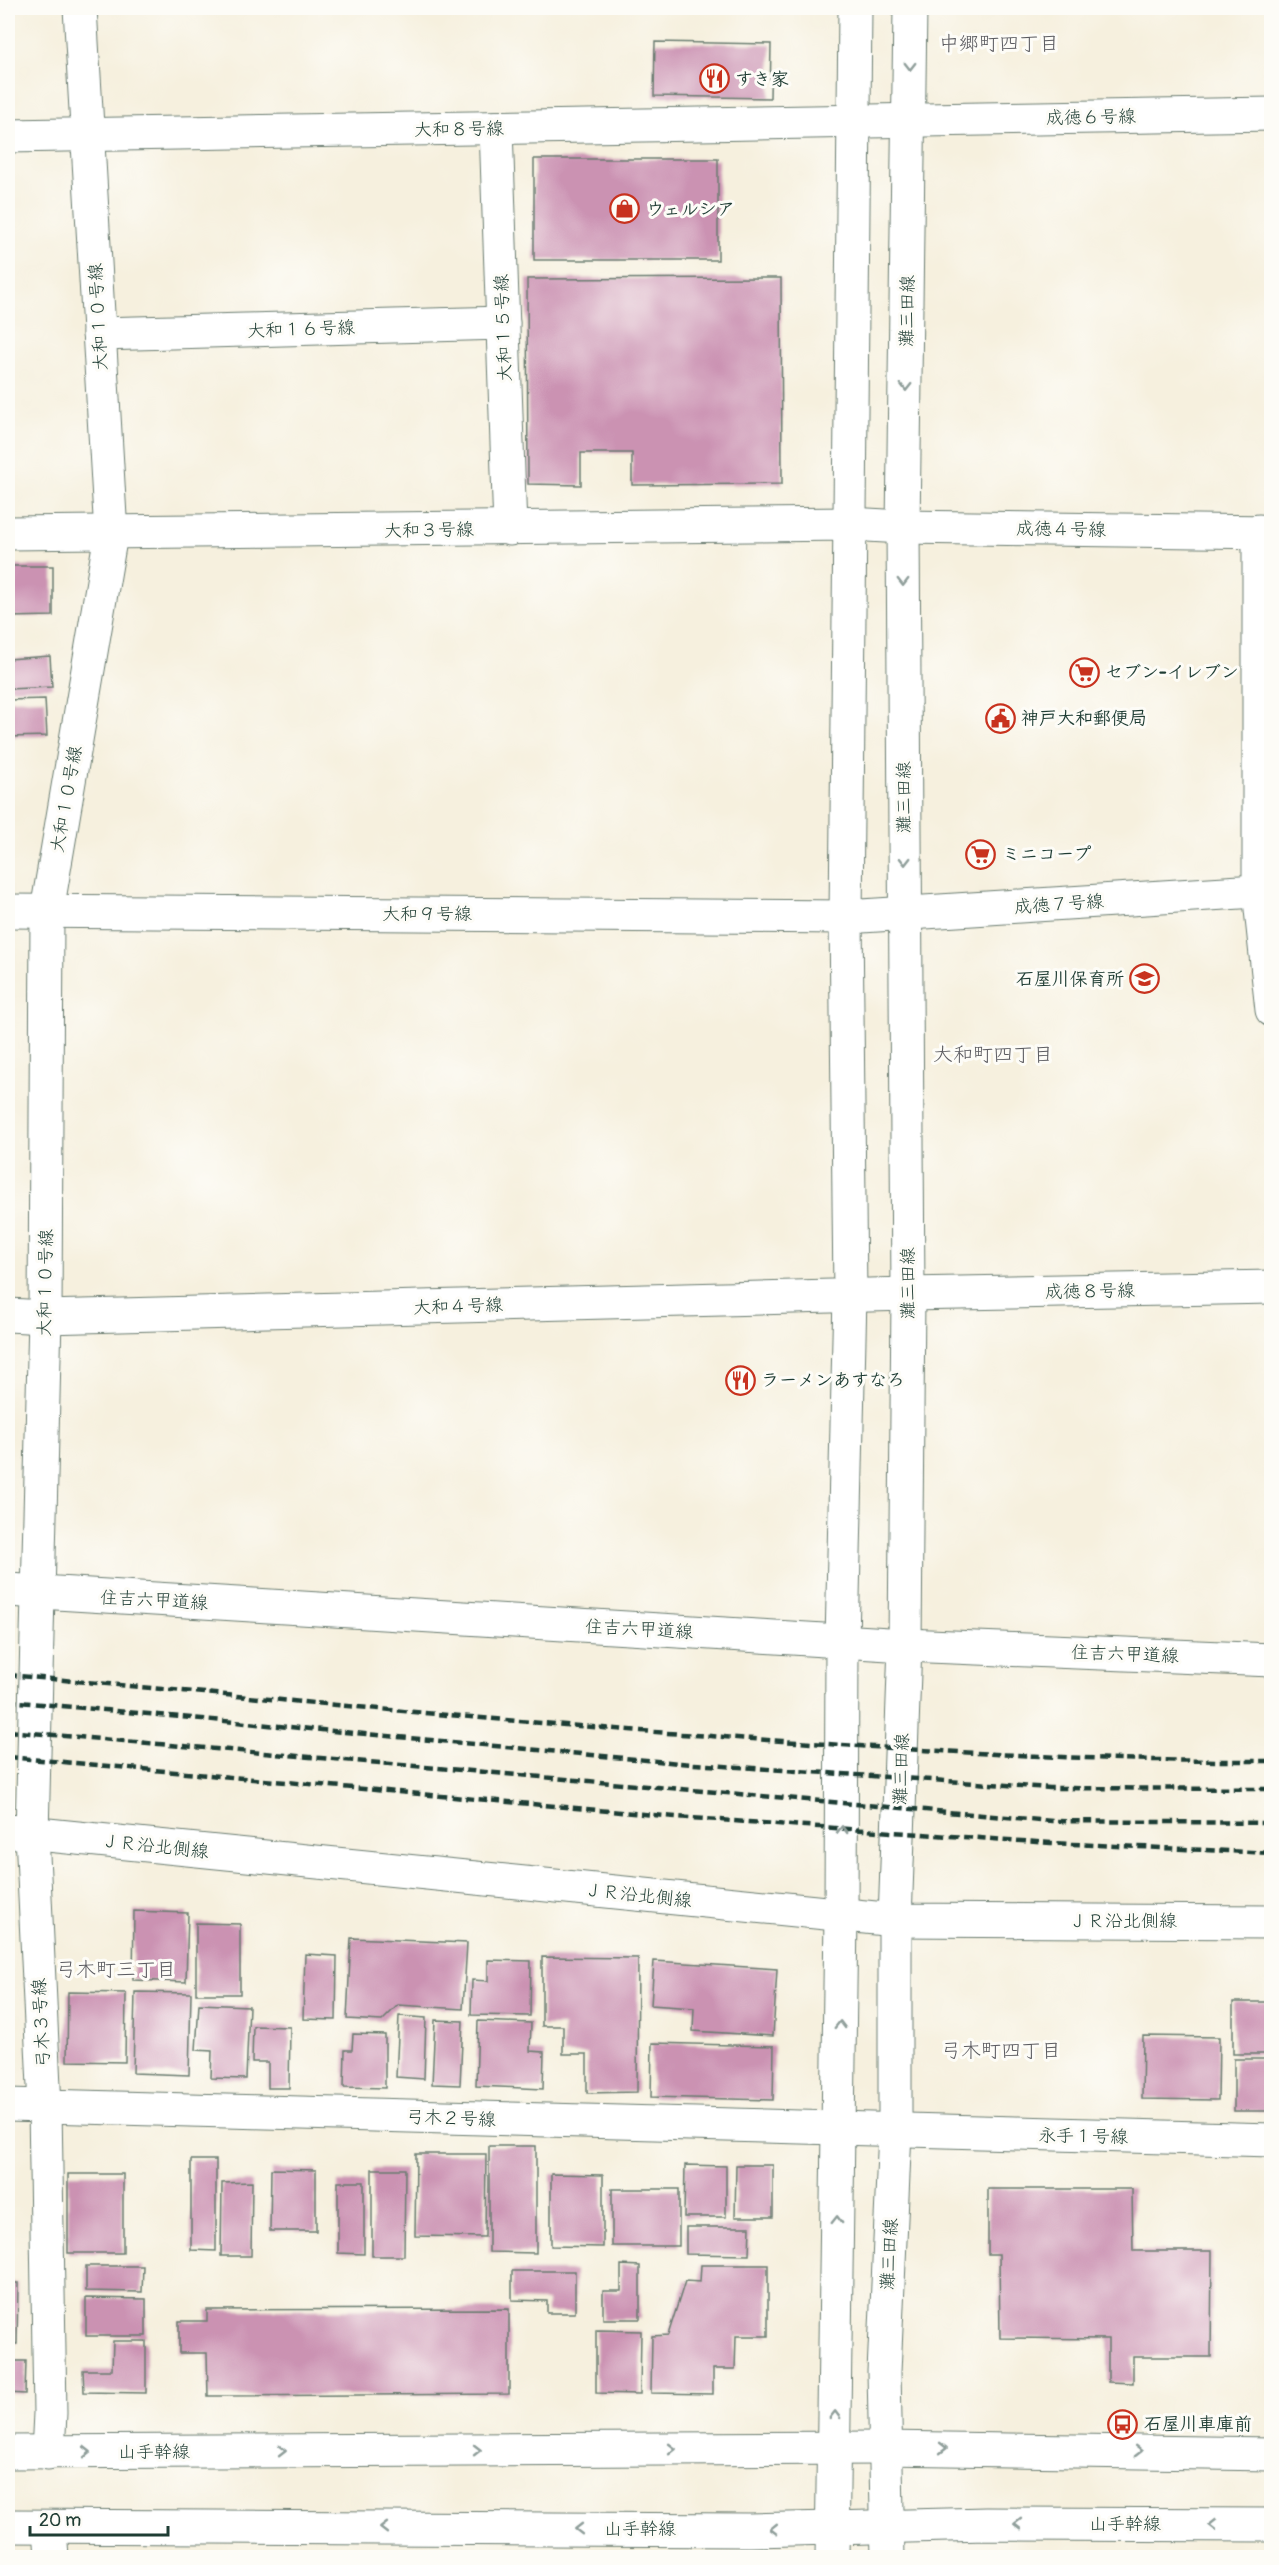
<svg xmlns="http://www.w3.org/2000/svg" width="1279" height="2565" font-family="Pangolin,'Klee One',sans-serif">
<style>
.building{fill:#cb92b2}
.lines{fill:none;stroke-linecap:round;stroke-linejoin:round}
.street-casing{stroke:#6a7c70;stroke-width:35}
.secondary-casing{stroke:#6a7c70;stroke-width:35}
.primary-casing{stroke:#6a7c70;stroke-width:35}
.street{stroke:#fff;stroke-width:33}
.secondary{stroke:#fff;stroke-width:33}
.primary{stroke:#fff;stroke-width:33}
.rail{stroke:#1f3d34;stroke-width:4.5;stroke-dasharray:9 4.5;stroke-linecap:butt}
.oneway{stroke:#8f9e9a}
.labels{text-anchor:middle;stroke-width:6;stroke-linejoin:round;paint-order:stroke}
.poi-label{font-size:18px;font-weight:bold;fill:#1f3d34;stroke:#fdfcf7;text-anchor:start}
.street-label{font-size:18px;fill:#1f3d34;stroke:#fdfcf7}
.neighbourhood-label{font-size:20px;fill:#5b5b60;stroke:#fdfcf7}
</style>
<rect width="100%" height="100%" fill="#fdfcf7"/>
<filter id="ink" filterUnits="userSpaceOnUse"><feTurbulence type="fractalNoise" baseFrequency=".0167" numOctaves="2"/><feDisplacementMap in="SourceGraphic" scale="12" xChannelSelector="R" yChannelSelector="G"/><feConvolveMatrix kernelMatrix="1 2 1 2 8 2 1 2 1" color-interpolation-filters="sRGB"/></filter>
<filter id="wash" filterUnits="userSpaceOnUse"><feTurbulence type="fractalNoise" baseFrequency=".008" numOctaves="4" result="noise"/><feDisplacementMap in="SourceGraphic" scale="24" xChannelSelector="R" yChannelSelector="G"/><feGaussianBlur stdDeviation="1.35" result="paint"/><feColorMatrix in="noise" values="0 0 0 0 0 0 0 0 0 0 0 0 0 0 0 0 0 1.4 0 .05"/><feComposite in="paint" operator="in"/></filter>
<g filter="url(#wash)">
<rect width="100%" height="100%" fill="#f6f0de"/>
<g id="blocks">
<!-- building -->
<g class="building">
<path d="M655 42 771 44 770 98 654 96Z"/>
<rect x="534" y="159" width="184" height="101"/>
<path d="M781 278 782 484 632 485V453H581V485L528 484 527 279Z"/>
<path d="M8 566H53V616L8 617Z"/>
<path d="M50 656 52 687 8 689V659Z"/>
<path d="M45 699 47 736 8 737V700Z"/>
<path d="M134 1911 188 1913 186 1982 133 1980Z"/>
<path d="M196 1923 240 1924V1994H196Z"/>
<path d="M351 1938 467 1943 463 2009 398 2005 382 2021 347 2019Z"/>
<path d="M305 1954 337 1956 336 2020 303 2019Z"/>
<path d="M542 1957 638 1958 637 2092 587 2093V2054H563V2026H542Z"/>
<path d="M488 1960 531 1961 530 2016 471 2015 472 1980 488 1981Z"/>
<path d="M654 1961 777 1969 773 2036 693 2031 694 2008 651 2005Z"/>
<path d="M68 1992 126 1993 125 2062 67 2061Z"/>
<path d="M135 1992 191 1993 189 2075 133 2073Z"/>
<rect x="1233" y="2002" width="35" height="52"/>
<path d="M199 2004 249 2006 246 2079 211 2078 212 2051 196 2050Z"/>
<path d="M399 2016 426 2018 424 2079 396 2077Z"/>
<path d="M435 2020 463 2021 460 2085 432 2084Z"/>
<path d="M478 2021 531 2023 530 2051 544 2052 543 2089 476 2086Z"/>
<path d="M253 2026 290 2027 289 2088H268V2062H252Z"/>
<path d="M8 2027H11L12 2065H8Z"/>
<path d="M353 2034 385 2035V2088L344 2087 345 2050H352Z"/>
<path d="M1143 2036 1219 2037 1218 2100 1142 2099Z"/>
<path d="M652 2043 774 2046 773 2100 651 2097Z"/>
<rect x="1234" y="2059" width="35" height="52"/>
<path d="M489 2146H536V2253L489 2252Z"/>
<path d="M416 2154H486L485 2237 415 2236Z"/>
<path d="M191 2160H216V2251L191 2250Z"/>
<path d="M685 2165 726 2166V2217H684Z"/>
<path d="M736 2165H773V2217H735Z"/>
<path d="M271 2169 316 2170V2231H270Z"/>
<path d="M372 2169H405L404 2256H372Z"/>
<rect x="68" y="2174" width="55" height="79"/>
<path d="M551 2174 603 2175V2247L551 2246Z"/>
<path d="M252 2182 251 2256H221L222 2183Z"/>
<path d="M338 2182H364V2254L338 2253Z"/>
<rect x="612" y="2189" width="67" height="57"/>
<path d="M988 2189H1132L1133 2251H1212L1211 2357H1133V2383L1108 2382V2339L1000 2338 999 2254H988Z"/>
<path d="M686 2227H750L749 2255 686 2254Z"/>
<path d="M621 2265 640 2266V2319H603V2291H621Z"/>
<path d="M701 2265H768V2336H736L735 2369H713V2394L651 2393 652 2336 668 2335 685 2281 700 2282Z"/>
<path d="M86 2266H143L142 2292 86 2291Z"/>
<path d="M512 2271H575V2313H547V2301L512 2300Z"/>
<path d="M8 2283H18L17 2344H8Z"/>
<path d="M86 2298 146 2299V2336H86Z"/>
<path d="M509 2309V2394L208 2396 207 2353H179V2321H207V2310Z"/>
<path d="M596 2330 641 2331 640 2394 596 2393Z"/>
<path d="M113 2341H146V2393L84 2392 83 2370H112Z"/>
<path d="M8 2361H26L25 2394 8 2393Z"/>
</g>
</g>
</g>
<g filter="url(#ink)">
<use href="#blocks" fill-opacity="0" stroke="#6a7c70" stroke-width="1.5"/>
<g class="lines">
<defs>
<g id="street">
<path d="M496 128 510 529"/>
<path d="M8 136 1272 114"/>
<path d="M99 334 503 323"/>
<path d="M1259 531V891L1272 1010"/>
<path d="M8 533 850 524 903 527 1272 532"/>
<path d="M8 911 846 917 1272 890"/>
<path d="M8 1315 45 1317 908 1294 1272 1287"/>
<path d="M8 2105 1272 2140"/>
<path d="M48 2453 50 2413 45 2107 32 1834 45 1317 47 911 111 534 80 8"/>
<path d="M50 2527 52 2558"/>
</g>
<g id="secondary">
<path d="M8 1590 905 1645 1272 1660"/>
<path d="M8 1831 895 1920 1272 1922"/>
<path d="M8 2452 885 2448"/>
<path d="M8 2526 750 2530 832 2528"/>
</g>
<g id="primary">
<path d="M885 2448 1272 2454"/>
<path d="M832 2528 986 2524 1272 2525"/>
<path d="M832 2558 841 1916 842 1641 850 1295 846 917 855 8"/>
<path d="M888 2558 884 2372 895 2131V1920L905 1645 908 1294 903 527 910 8"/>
</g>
</defs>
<!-- street casing -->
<use href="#street" class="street-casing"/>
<!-- secondary casing -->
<use href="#secondary" class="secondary-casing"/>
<!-- primary casing -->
<use href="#primary" class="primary-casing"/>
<!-- street -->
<use href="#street" class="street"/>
<!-- secondary -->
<use href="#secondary" class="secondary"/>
<!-- primary -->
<use href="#primary" class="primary"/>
<!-- rail -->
<g class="rail">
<path d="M8 1675C265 1698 523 1724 782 1741 945 1752 1108 1762 1272 1761"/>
<path d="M8 1701 679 1763 1050 1788 1272 1789"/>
<path d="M8 1731 1052 1821 1272 1823"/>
<path d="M8 1757 676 1817 1051 1843 1272 1853"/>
</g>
</g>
<!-- one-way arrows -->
<defs><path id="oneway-chevron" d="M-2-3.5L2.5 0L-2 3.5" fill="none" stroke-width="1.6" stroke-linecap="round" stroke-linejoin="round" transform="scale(1.5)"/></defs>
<g class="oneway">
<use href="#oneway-chevron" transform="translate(910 66) rotate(90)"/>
<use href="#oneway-chevron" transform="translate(906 387) rotate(91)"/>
<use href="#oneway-chevron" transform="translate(903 582) rotate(90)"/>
<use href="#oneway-chevron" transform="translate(905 861) rotate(90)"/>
<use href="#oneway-chevron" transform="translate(842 1830) rotate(-90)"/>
<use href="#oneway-chevron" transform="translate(840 2025) rotate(-89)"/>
<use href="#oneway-chevron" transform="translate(837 2220) rotate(-89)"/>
<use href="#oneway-chevron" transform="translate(835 2415) rotate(-89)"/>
<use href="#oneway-chevron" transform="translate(943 2448)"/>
<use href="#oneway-chevron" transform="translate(672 2449)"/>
<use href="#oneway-chevron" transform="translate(477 2450)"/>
<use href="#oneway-chevron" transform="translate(282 2451)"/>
<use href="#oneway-chevron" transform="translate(1138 2451) rotate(1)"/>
<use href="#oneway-chevron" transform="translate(87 2452)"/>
<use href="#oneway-chevron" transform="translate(1018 2524) rotate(-180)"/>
<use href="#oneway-chevron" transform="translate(1213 2525) rotate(-180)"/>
<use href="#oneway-chevron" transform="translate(384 2528) rotate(-180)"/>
<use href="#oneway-chevron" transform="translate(579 2529) rotate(-180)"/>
<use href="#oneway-chevron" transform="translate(774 2529) rotate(179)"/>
</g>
</g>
<!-- icons -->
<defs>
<symbol id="restaurant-ring" viewBox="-11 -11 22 22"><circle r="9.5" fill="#fdfcf7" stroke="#c8321e" stroke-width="1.5"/><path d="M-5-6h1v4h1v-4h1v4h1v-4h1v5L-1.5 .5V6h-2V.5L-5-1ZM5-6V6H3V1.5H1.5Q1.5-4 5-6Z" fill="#c8321e"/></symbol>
<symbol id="shop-ring" viewBox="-11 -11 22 22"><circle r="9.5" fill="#fdfcf7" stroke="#c8321e" stroke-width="1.5"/><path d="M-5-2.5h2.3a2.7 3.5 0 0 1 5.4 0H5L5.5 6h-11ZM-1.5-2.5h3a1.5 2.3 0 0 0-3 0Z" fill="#c8321e"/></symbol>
<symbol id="supermarket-ring" viewBox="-11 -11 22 22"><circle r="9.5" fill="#fdfcf7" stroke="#c8321e" stroke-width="1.5"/><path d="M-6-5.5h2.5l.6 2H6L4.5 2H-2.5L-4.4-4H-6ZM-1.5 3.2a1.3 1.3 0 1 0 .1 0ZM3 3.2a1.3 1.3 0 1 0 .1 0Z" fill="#c8321e"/></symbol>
<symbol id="civic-ring" viewBox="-11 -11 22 22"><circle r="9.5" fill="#fdfcf7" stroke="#c8321e" stroke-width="1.5"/><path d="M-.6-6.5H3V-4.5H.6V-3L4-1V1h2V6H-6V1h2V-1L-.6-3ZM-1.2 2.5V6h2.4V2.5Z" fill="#c8321e"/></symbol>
<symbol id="school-ring" viewBox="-11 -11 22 22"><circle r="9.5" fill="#fdfcf7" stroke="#c8321e" stroke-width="1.5"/><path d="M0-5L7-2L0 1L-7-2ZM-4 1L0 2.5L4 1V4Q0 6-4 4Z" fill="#c8321e"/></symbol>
<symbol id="bus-ring" viewBox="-11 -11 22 22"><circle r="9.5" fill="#fdfcf7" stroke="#c8321e" stroke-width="1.5"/><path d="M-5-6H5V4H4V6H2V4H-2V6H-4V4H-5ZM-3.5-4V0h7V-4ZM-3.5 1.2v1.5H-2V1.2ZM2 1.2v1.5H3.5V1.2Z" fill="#c8321e"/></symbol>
</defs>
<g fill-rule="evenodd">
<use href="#restaurant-ring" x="698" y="62" width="33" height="33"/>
<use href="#shop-ring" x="608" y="192" width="33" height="33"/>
<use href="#supermarket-ring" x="1068" y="656" width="33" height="33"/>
<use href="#civic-ring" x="984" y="702" width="33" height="33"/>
<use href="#supermarket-ring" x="964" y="838" width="33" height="33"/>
<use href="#school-ring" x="1128" y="962" width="33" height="33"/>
<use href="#restaurant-ring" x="724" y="1364" width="33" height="33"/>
<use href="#bus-ring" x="1106" y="2408" width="33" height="33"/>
</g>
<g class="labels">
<!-- poi labels -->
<g class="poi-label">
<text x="735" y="85">すき家</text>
<text x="646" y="215">ウェルシア</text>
<text x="1105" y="678">セブン-イレブン</text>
<text x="1021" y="724">神戸大和郵便局</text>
<text x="1002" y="860">ミニコープ</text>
<text x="1124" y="985" text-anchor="end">石屋川保育所</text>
<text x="761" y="1386">ラーメンあすなろ</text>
<text x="1144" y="2430">石屋川車庫前</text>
</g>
<!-- street labels -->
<g class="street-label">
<text transform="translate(1091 117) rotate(-1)" y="6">成徳６号線</text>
<text transform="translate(459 129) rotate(-1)" y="6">大和８号線</text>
<text transform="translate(907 311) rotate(-89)" y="6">灘三田線</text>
<text transform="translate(98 317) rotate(-93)" y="6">大和１０号線</text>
<text transform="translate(503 328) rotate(-92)" y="6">大和１５号線</text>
<text transform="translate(301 329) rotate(-2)" y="6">大和１６号線</text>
<text transform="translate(1061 529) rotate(1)" y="6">成徳４号線</text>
<text transform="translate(429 530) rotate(-1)" y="6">大和３号線</text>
<text transform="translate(904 797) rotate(-90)" y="6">灘三田線</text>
<text transform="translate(66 799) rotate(-80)" y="6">大和１０号線</text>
<text transform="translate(1059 904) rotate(-4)" y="6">成徳７号線</text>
<text x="427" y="920">大和９号線</text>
<text transform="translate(45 1283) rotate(-89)" y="6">大和１０号線</text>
<text transform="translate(908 1283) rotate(-90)" y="6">灘三田線</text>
<text transform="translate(1090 1291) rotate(-1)" y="6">成徳８号線</text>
<text transform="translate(458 1306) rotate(-2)" y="6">大和４号線</text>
<text transform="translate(154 1600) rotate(3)" y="6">住吉六甲道線</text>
<text transform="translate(639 1629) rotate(3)" y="6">住吉六甲道線</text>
<text transform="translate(1125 1654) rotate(2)" y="6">住吉六甲道線</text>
<text transform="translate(901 1769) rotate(-88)" y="6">灘三田線</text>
<text transform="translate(155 1846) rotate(6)" y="6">ＪＲ沿北側線</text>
<text transform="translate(638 1895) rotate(6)" y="6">ＪＲ沿北側線</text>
<text x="1123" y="1927">ＪＲ沿北側線</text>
<text transform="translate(41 2023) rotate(-93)" y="6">弓木３号線</text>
<text transform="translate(451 2118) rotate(2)" y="6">弓木２号線</text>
<text transform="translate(1083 2136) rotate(1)" y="6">永手１号線</text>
<text transform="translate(889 2254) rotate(-87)" y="6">灘三田線</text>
<text x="154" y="2458">山手幹線</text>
<text x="1125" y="2530">山手幹線</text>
<text x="640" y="2535">山手幹線</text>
</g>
<!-- neighbourhood labels -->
<g class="neighbourhood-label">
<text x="999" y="50">中郷町四丁目</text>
<text x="993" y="1061">大和町四丁目</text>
<text x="116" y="1976">弓木町三丁目</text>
<text x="1001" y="2057">弓木町四丁目</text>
</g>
</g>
<!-- margin -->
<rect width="1279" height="2565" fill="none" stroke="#fdfcf7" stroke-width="30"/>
<!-- scale -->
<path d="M30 2526v9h138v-9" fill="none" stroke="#1f3d34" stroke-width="3"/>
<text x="39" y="2526" font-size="18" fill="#1f3d34" stroke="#fdfcf7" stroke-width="4.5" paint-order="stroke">20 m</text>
</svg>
